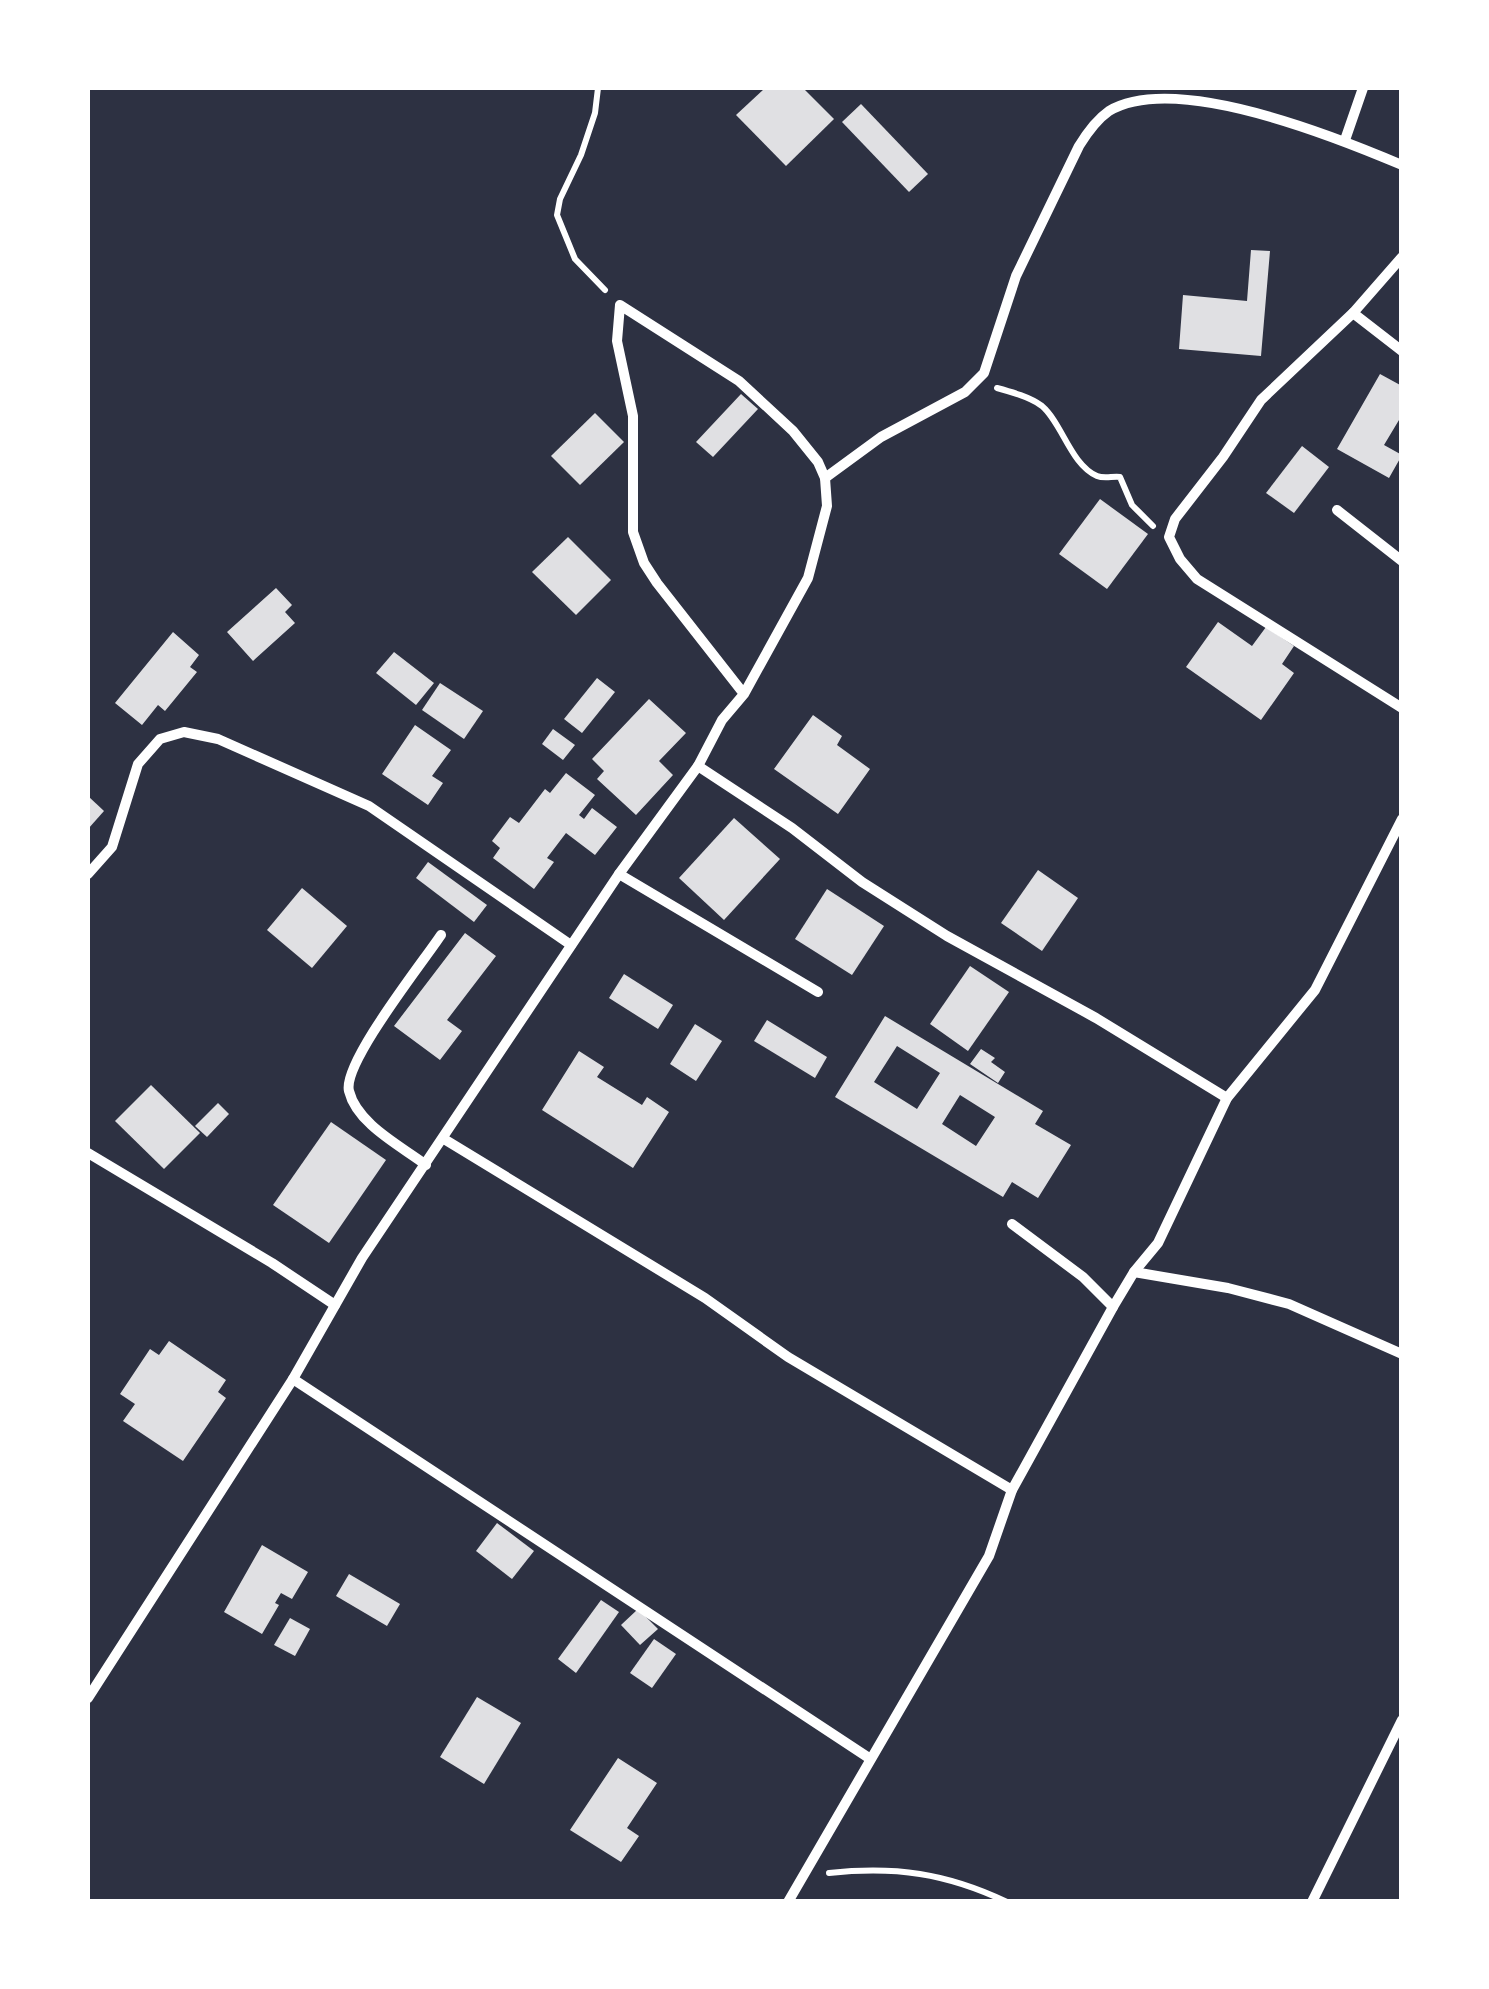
<svg xmlns="http://www.w3.org/2000/svg" width="1489" height="1989" font-family="'Fira Sans Condensed',sans-serif">
<style>
.building{fill:#e0e0e3;fill-rule:evenodd}
.lines{fill:none;stroke-linecap:round;stroke-linejoin:round}
.path{stroke:#fff;stroke-width:6}
.minor{stroke:#fff;stroke-width:10}
</style>
<rect width="100%" height="100%" fill="#2d3142"/>
<!-- building -->
<g class="building">
<path d="M765 88H803L834 119 786 166 736 115Z"/>
<path d="M861 104 928 174 909 192 842 122Z"/>
<path d="M1251 250 1270 251 1261 356 1179 349 1183 295 1247 301Z"/>
<path d="M1380 374 1402 386V415L1384 445 1402 455 1389 478 1337 449Z"/>
<path d="M741 394 758 409 713 457 696 442Z"/>
<path d="M595 413 624 442 580 485 551 456Z"/>
<path d="M1302 446 1329 467 1294 513 1266 493Z"/>
<path d="M1100 499 1148 534 1107 589 1059 554Z"/>
<path d="M568 537 611 580 576 615 532 572Z"/>
<path d="M276 588 292 605 285 612 295 623 253 661 227 632Z"/>
<path d="M1218 622 1252 646 1266 627 1294 646 1282 664 1294 673 1261 720 1186 667Z"/>
<path d="M173 632 199 655 190 667 197 672 165 711 158 705 142 725 115 703Z"/>
<path d="M394 652 434 683 416 705 376 673Z"/>
<path d="M597 678 615 692 582 733 564 719Z"/>
<path d="M440 683 483 711 464 739 422 710Z"/>
<path d="M649 699 686 733 659 761 673 775 636 815 597 779 604 771 592 759Z"/>
<path d="M813 715 842 736 837 745 870 769 838 814 774 769Z"/>
<path d="M415 725 451 750 432 776 443 783 428 805 382 774Z"/>
<path d="M553 729 575 745 563 760 542 744Z"/>
<path d="M566 773 595 795 579 815 584 819 592 808 617 827 595 855 566 833 547 858 554 862 534 889 493 858 500 848 492 841 510 817 519 823 545 789 550 793Z"/>
<path d="M88 796 104 811 88 829Z"/>
<path d="M734 818 780 859 724 920 679 878Z"/>
<path d="M428 862 487 905 474 922 416 878Z"/>
<path d="M1038 870 1078 898 1042 951 1001 923Z"/>
<path d="M302 888 347 926 312 968 267 930Z"/>
<path d="M827 889 884 926 852 975 795 939Z"/>
<path d="M465 933 496 956 447 1020 462 1031 440 1060 394 1026Z"/>
<path d="M970 966 1009 992 968 1051 930 1024Z"/>
<path d="M624 974 673 1005 658 1029 609 998Z"/>
<path d="M885 1016 1043 1111 1035 1124 1071 1145 1038 1198 1012 1182 1003 1197 835 1097ZM897 1046 940 1073 917 1109 874 1082ZM960 1095 995 1117 976 1146 942 1124Z"/>
<path d="M767 1020 827 1057 815 1078 754 1041Z"/>
<path d="M695 1024 722 1041 696 1081 670 1064Z"/>
<path d="M981 1049 995 1058 991 1062 1005 1072 998 1083 970 1064Z"/>
<path d="M579 1051 604 1067 597 1077 642 1105 647 1097 669 1112 633 1168 542 1110Z"/>
<path d="M151 1085 200 1133 164 1169 115 1121Z"/>
<path d="M218 1103 229 1114 207 1137 195 1126Z"/>
<path d="M331 1122 386 1160 329 1243 273 1205Z"/>
<path d="M169 1341 226 1380 218 1392 226 1398 183 1461 123 1421 135 1404 120 1394 150 1349 159 1355Z"/>
<path d="M497 1523 534 1551 512 1579 476 1551Z"/>
<path d="M262 1545 308 1572 292 1599 281 1593 275 1603 279 1605 262 1634 224 1612Z"/>
<path d="M349 1574 400 1604 387 1626 336 1596Z"/>
<path d="M601 1600 619 1612 576 1673 558 1659Z"/>
<path d="M638 1609 658 1629 640 1645 621 1625Z"/>
<path d="M290 1618 310 1629 295 1656 274 1645Z"/>
<path d="M654 1639 676 1654 652 1688 630 1673Z"/>
<path d="M477 1697 521 1723 484 1784 440 1757Z"/>
<path d="M618 1758 657 1783 627 1828 639 1836 621 1862 570 1830Z"/>
</g>
<g class="lines">
<!-- path -->
<g class="path">
<path d="M598 88 595 113 581 155 560 199 557 215 575 259 605 290"/>
<path d="M997 388C1012 392 1030 397 1042 406 1062 423 1071 465 1097 476 1104 479 1113 476 1120 477L1132 505 1153 526"/>
<path d="M829 1873C895 1866 946 1873 1007 1902"/>
</g>
<!-- minor -->
<g class="minor">
<path d="M1345 140 1363 88"/>
<path d="M1402 257 1353 313 1261 400 1223 457 1175 519 1169 537 1180 559 1197 579 1402 708"/>
<path d="M1353 313 1402 351"/>
<path d="M825 478 881 437 965 392 984 373 1016 276 1079 146C1087 133 1096 120 1109 111 1175 72 1336 137 1402 165"/>
<path d="M1337 510 1402 561"/>
<path d="M698 766 792 828 862 882 947 936 1096 1018 1227 1098"/>
<path d="M88 874 112 847 138 764 160 739 184 732 218 739 369 806 571 945"/>
<path d="M619 874 818 992"/>
<path d="M444 1139 705 1298 788 1357 1012 1490"/>
<path d="M88 1153 272 1263 335 1305"/>
<path d="M426 1165C401 1146 357 1124 349 1091 342 1064 423 962 441 935"/>
<path d="M1012 1224 1083 1277 1113 1307"/>
<path d="M1134 1272 1228 1288 1289 1304 1402 1354"/>
<path d="M293 1379 869 1758"/>
<path d="M88 1698 293 1379 362 1258 619 874 698 766 722 720 744 694 808 578 827 506 825 478 818 462 793 431 739 381 620 305 617 341 633 416V532L644 563 657 583 744 694"/>
<path d="M788 1902 989 1556 1012 1490 1113 1307 1134 1272 1158 1243 1227 1098 1315 990 1402 819"/>
<path d="M1312 1902 1402 1720"/>
</g>
</g>
<!-- border -->
<rect width="1489" height="1989" fill="none" stroke="#ffffff" stroke-width="180"/>
</svg>
